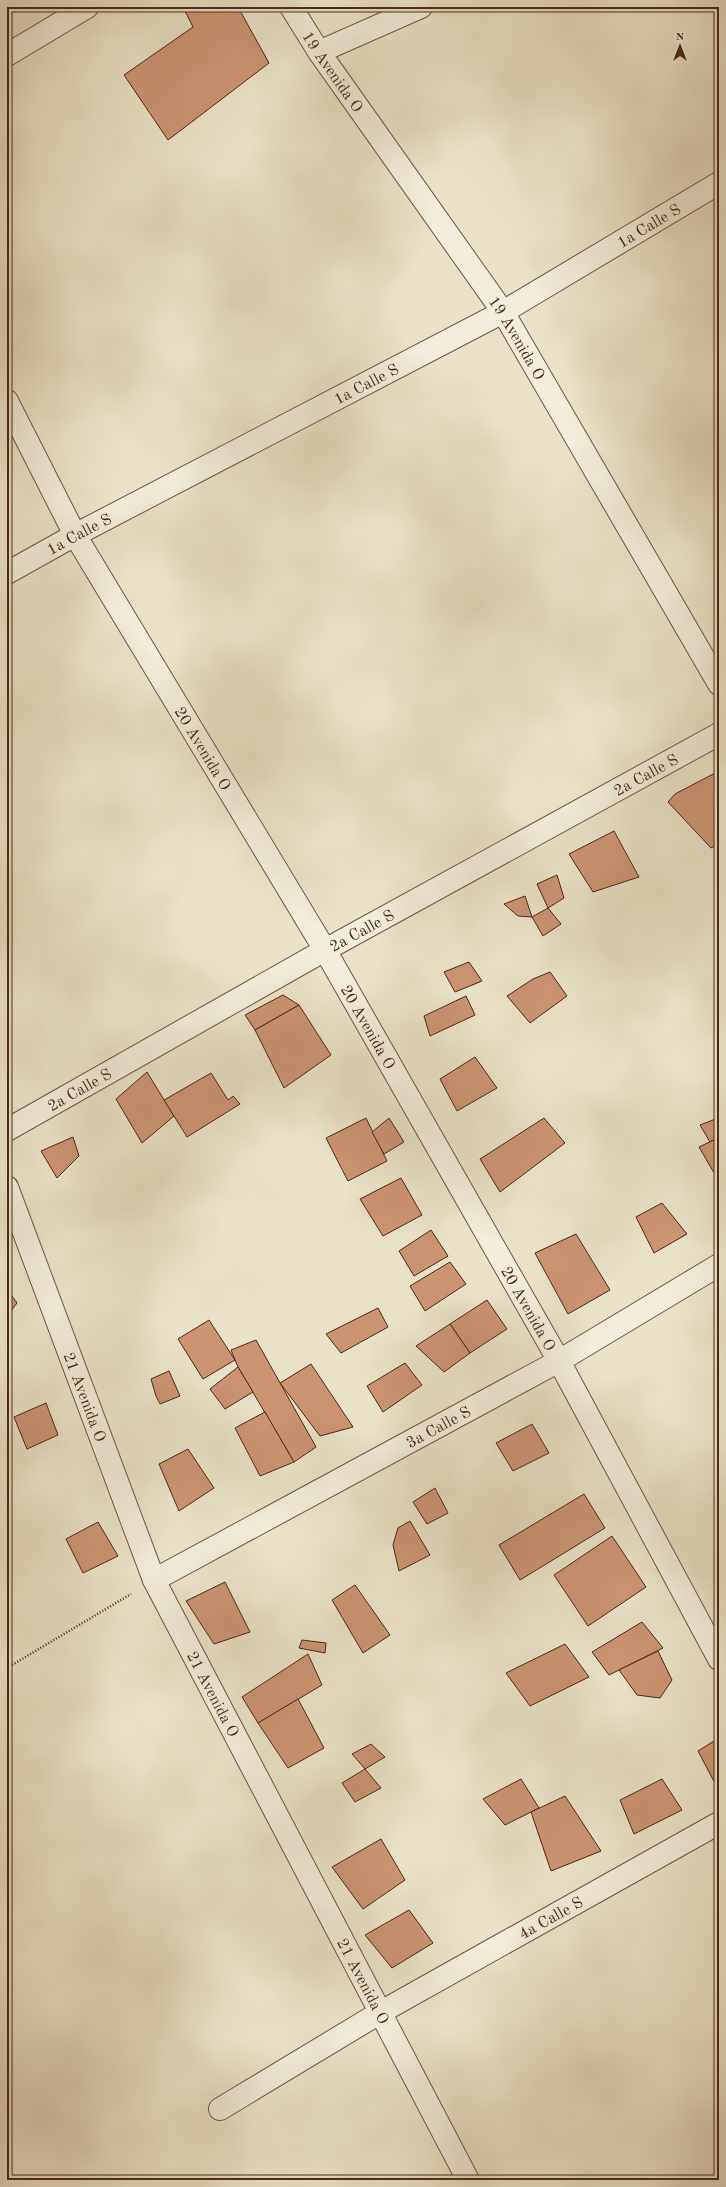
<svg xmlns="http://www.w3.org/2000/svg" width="726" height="2187" font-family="'Old Standard TT',serif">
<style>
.building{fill:#cd9472;stroke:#492918}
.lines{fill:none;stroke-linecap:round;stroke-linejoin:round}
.minor-casing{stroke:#715744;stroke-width:24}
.path{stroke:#492918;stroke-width:2.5;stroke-dasharray:1 2;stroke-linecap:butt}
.minor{stroke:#f1ecdb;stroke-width:22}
.labels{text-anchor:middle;stroke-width:3;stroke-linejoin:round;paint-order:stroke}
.street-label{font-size:16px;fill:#492918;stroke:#f1ecdb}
</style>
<rect width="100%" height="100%" fill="#eae2c8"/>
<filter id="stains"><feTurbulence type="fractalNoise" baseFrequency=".005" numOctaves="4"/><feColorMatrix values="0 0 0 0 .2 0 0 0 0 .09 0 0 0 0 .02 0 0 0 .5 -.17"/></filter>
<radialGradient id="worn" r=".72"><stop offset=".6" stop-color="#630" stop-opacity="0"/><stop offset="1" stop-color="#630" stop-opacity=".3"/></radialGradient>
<!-- building -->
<g class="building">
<path d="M183 7H238L269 63 168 140 124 75 193 27Z"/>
<path d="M719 771V844L711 848 668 802 675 794Z"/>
<path d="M614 831 639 877 593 892 569 854Z"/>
<path d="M557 875 564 898 548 908 537 884Z"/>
<path d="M525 896 532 917 518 916 504 904Z"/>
<path d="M548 908 561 924 543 936 532 917Z"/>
<path d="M469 962 482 981 455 992 444 972Z"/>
<path d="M550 972 567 996 530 1023 507 996 533 979Z"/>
<path d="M283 995 299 1005 255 1030 245 1015Z"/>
<path d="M466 996 475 1015 430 1036 424 1016Z"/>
<path d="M299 1005 331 1055 284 1088 255 1030Z"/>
<path d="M475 1057 497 1088 457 1111 440 1079Z"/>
<path d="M147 1072 174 1116 142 1143 116 1099Z"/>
<path d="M211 1073 228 1100 233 1096 240 1104 187 1137 164 1100Z"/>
<path d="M719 1115V1137L710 1142 700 1125 713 1120Z"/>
<path d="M366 1118 387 1161 348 1181 326 1138Z"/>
<path d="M389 1118 404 1142 384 1154 372 1132Z"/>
<path d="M544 1118 565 1143 500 1192 480 1159Z"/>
<path d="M73 1137 79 1156 57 1178 41 1151Z"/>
<path d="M718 1138 719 1177 717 1178 699 1147Z"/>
<path d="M401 1178 422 1215 383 1236 360 1199Z"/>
<path d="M662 1203 687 1234 654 1253 636 1217Z"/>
<path d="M431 1230 448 1256 414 1276 399 1251Z"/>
<path d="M576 1234 610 1290 568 1314 535 1253Z"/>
<path d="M450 1262 466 1284 425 1311 410 1286Z"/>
<path d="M7 1289 17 1303 7 1316Z"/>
<path d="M487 1300 507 1329 470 1353 450 1324Z"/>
<path d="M378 1308 388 1327 341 1353 326 1334Z"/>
<path d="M209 1320 235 1360 203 1379 178 1339Z"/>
<path d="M450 1324 470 1353 444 1372 416 1346Z"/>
<path d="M256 1340 316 1447 294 1462 238 1367 231 1350Z"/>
<path d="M405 1363 422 1385 383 1412 367 1386Z"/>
<path d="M311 1364 353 1427 320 1436 280 1383Z"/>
<path d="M238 1367 253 1392 225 1409 210 1389Z"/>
<path d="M169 1371 180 1396 160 1404 156 1396 151 1379Z"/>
<path d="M46 1403 58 1435 27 1449 14 1417Z"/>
<path d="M265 1412 294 1462 260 1476 235 1428Z"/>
<path d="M532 1424 549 1453 513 1471 496 1443Z"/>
<path d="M188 1449 214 1488 179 1511 159 1464Z"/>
<path d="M435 1488 448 1513 427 1524 413 1502Z"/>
<path d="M584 1494 605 1528 520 1580 499 1545Z"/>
<path d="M410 1521 430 1555 399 1571 393 1545 398 1528Z"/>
<path d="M98 1522 118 1556 83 1573 66 1539Z"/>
<path d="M612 1536 646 1587 588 1626 554 1575Z"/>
<path d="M225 1582 250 1632 214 1644 186 1601Z"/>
<path d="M355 1585 390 1635 363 1653 332 1600Z"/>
<path d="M642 1622 663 1648 609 1675 592 1652Z"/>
<path d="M302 1640 326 1643 325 1653 299 1648Z"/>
<path d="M565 1644 589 1677 530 1706 506 1673Z"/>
<path d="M658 1651 672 1680 660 1698 637 1695 619 1670Z"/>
<path d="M308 1654 322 1685 258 1723 242 1697Z"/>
<path d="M298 1699 324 1748 288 1768 258 1723Z"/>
<path d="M719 1738V1789H718L698 1751Z"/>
<path d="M371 1744 385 1757 365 1769 352 1754Z"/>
<path d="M365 1769 381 1788 355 1802 342 1783Z"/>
<path d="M521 1779 539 1808 505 1825 483 1799Z"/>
<path d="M662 1779 682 1810 634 1834 620 1800Z"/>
<path d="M565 1796 601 1851 551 1871 531 1812Z"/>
<path d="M381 1839 405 1880 363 1909 332 1867Z"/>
<path d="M409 1910 433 1943 392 1968 365 1935Z"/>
</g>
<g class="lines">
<defs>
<g id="minor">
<path id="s1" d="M291 7 319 52 503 312 719 684"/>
<path d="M319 52 421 7"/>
<path d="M7 55 87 7"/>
<path id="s2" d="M7 401 75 535 325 950 559 1361 719 1659"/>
<path id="s3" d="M7 573 75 535 503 312 719 183"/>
<path id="s4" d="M7 1130 325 950 719 734"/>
<path id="s5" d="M7 1187 154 1580 468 2180"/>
<path id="s6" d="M154 1580 559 1361 719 1265"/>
<path id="s7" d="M220 2109 381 2012 719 1823"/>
</g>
</defs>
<!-- minor casing -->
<use href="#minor" class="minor-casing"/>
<!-- path -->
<path class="path" d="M7 1668 131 1594"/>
<!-- minor -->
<use href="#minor" class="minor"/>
</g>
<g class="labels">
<!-- street labels -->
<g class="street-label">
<text dy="6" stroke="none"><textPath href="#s1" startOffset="77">19 Avenida O</textPath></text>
<text dy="6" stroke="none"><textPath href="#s3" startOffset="730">1a Calle S</textPath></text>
<text dy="6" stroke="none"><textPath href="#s1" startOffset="401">19 Avenida O</textPath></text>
<text dy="6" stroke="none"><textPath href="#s3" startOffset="406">1a Calle S</textPath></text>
<text dy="6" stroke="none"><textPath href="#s3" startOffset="82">1a Calle S</textPath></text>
<text dy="6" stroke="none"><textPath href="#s2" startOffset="399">20 Avenida O</textPath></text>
<text dy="6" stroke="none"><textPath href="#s4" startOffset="731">2a Calle S</textPath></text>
<text dy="6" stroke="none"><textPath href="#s4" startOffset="407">2a Calle S</textPath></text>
<text dy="6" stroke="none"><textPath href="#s2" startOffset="723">20 Avenida O</textPath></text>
<text dy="6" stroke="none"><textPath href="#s4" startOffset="83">2a Calle S</textPath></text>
<text dy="6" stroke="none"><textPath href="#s2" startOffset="1047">20 Avenida O</textPath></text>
<text dy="6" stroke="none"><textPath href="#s5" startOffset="224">21 Avenida O</textPath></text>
<text dy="6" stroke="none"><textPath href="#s6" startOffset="323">3a Calle S</textPath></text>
<text dy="6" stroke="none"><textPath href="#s5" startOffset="548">21 Avenida O</textPath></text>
<text dy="6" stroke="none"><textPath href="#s7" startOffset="382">4a Calle S</textPath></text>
<text dy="6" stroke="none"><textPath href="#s5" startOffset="872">21 Avenida O</textPath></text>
</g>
</g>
<!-- margin -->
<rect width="726" height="2187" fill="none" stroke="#eae2c8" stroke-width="24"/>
<rect x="8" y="8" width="710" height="2171" fill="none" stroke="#492918" stroke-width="2"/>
<rect x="12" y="12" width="702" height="2163" fill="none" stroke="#492918"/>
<!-- north arrow -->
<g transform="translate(680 46)" stroke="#f1ecdb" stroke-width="3" paint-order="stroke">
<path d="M0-3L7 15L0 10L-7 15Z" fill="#492918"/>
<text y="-6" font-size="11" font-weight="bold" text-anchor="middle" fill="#492918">N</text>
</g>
<rect width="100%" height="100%" filter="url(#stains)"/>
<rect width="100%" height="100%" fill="url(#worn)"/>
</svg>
